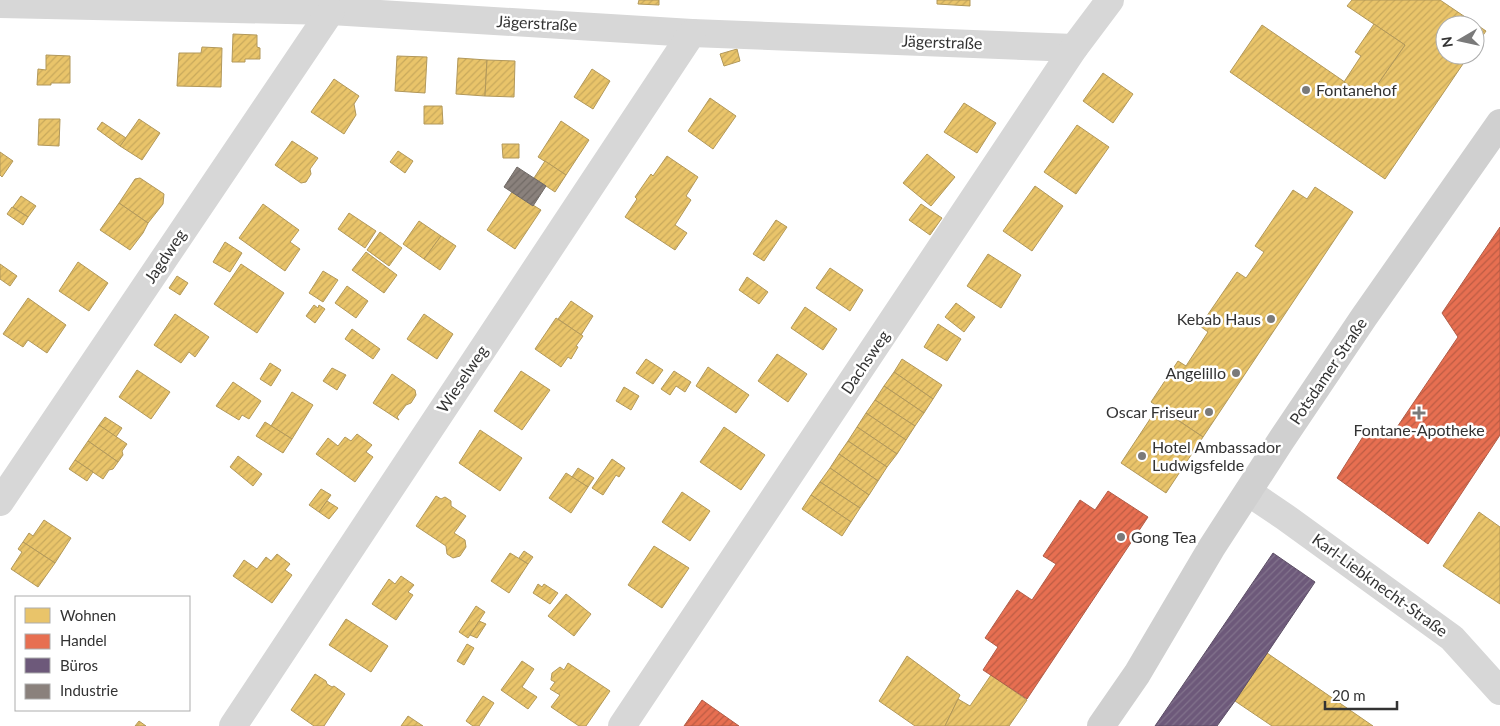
<svg xmlns="http://www.w3.org/2000/svg" width="1500" height="726" font-family="Lato,sans-serif">
<style>
.homes{fill:url(#homes-hatch);stroke:#b2985a}
.shops{fill:url(#shops-hatch);stroke:#b15d48}
.offices{fill:url(#offices-hatch);stroke:#5c4e65}
.industry{fill:url(#industry-hatch);stroke:#706a66}
.lines{fill:none;stroke-linecap:round;stroke-linejoin:round}
.street{stroke:#d7d7d7;stroke-width:28}
.secondary{stroke:#d0d0d0;stroke-width:28}
.poi-dot{fill:#7a7a7a;stroke:#fff;stroke-width:2}
.labels{text-anchor:middle;stroke-width:5;stroke-linejoin:round;paint-order:stroke}
.street-label{font-size:16px;fill:#333;stroke:#fff}
.poi-label{font-size:16px;fill:#333;stroke:#fff;text-anchor:start}
</style>
<defs>
<pattern id="homes-hatch" width="6" height="6" patternUnits="userSpaceOnUse" patternTransform="scale(1.25)"><rect width="6" height="6" fill="#e9c46a"/><path d="M-1 1l2-2M0 6l6-6M5 7l2-2" fill="none" stroke="#c8a95c"/></pattern>
<pattern id="shops-hatch" width="6" height="6" patternUnits="userSpaceOnUse" patternTransform="scale(1.25)"><rect width="6" height="6" fill="#e76f51"/><path d="M-1 1l2-2M0 6l6-6M5 7l2-2" fill="none" stroke="#bc5c44"/></pattern>
<pattern id="offices-hatch" width="6" height="6" patternUnits="userSpaceOnUse" patternTransform="scale(1.25)"><rect width="6" height="6" fill="#6d597a"/><path d="M-1 1l2-2M0 6l6-6M5 7l2-2" fill="none" stroke="#82738c"/></pattern>
<pattern id="industry-hatch" width="6" height="6" patternUnits="userSpaceOnUse" patternTransform="scale(1.25)"><rect width="6" height="6" fill="#8a817c"/><path d="M-1 1l2-2M0 6l6-6M5 7l2-2" fill="none" stroke="#716a66"/></pattern>
</defs>
<rect width="100%" height="100%" fill="#fff"/>
<!-- homes -->
<g class="homes">
<path d="M639 0H659V5L638 4Z"/>
<path d="M937 0H970V6L937 4Z"/>
<path d="M1352 0H1440L1486 31 1475 47V25H1445V55H1469L1385 179 1230 72 1262 25 1368 98 1405 45 1347 6Z"/>
<path d="M1374 24 1405 45 1368 98 1344 82 1361 56 1355 52Z"/>
<path d="M233 34 257 35V47L260 48V59H245V62H232Z"/>
<path d="M202 47 222 48 221 87 177 86 179 53H201Z"/>
<path d="M737 49 740 61 724 66 720 54Z"/>
<path d="M46 55 70 56V83H51V85H37L38 69 46 70Z"/>
<path d="M397 56 427 57 425 93 395 91Z"/>
<path d="M458 58 487 60 485 96 456 94Z"/>
<path d="M487 60 515 61 514 97 485 96Z"/>
<path d="M592 69 610 81 593 109 574 97Z"/>
<path d="M1103 73 1133 94 1113 123 1083 101Z"/>
<path d="M334 79 359 96 354 104 356 115 344 134 311 112Z"/>
<path d="M710 98 736 116 713 149 688 131Z"/>
<path d="M964 103 996 123 977 153 944 132Z"/>
<path d="M424 106H442L443 124H424Z"/>
<path d="M39 119H60L59 146 38 145Z"/>
<path d="M139 119 160 133 142 160 120 146Z"/>
<path d="M561 121 589 140 566 175 538 157Z"/>
<path d="M102 122 126 138 120 146 97 129Z"/>
<path d="M1077 125 1109 147 1076 194 1044 172Z"/>
<path d="M292 141 318 158 310 169 311 174 306 182 301 183 275 165Z"/>
<path d="M502 144H519V158H503Z"/>
<path d="M398 151 413 161 405 173 390 162Z"/>
<path d="M0 152 13 161 2 177 0 175Z"/>
<path d="M927 154 955 177 931 206 903 183Z"/>
<path d="M667 156 698 177 686 196 691 200 675 225 687 233 675 250 625 217 637 199 635 197 651 174 653 176Z"/>
<path d="M545 161 566 175 555 192 534 178Z"/>
<path d="M140 178 164 194 163 204 148 223 119 203 135 179Z"/>
<path d="M1035 186 1063 206 1032 251 1003 231Z"/>
<path d="M1315 187 1353 212 1203 437 1151 402 1178 361 1186 366 1208 332 1200 326 1237 272 1246 278 1264 252 1255 246 1293 190 1307 199Z"/>
<path d="M512 192 541 210 515 249 487 230Z"/>
<path d="M21 196 36 206 28 217 13 207Z"/>
<path d="M119 203 148 223 143 233 130 250 100 230Z"/>
<path d="M263 204 299 230 290 242 300 249 285 271 239 238Z"/>
<path d="M921 204 942 218 930 235 909 220Z"/>
<path d="M12 207 28 217 23 225 7 214Z"/>
<path d="M349 213 376 231 365 248 338 229Z"/>
<path d="M776 220 787 227 764 261 753 254Z"/>
<path d="M419 221 441 236 424 259 403 244Z"/>
<path d="M380 232 402 248 389 266 367 250Z"/>
<path d="M441 236 456 246 440 270 424 259Z"/>
<path d="M225 242 242 253 230 272 213 262Z"/>
<path d="M366 252 397 275 384 293 352 270Z"/>
<path d="M988 254 1021 275 1001 308 967 286Z"/>
<path d="M78 262 108 283 89 311 59 291Z"/>
<path d="M0 264 17 276 10 286 0 279Z"/>
<path d="M241 264 284 293 257 333 214 304Z"/>
<path d="M830 268 863 290 850 311 816 288Z"/>
<path d="M323 271 338 280 323 302 309 293Z"/>
<path d="M177 276 188 283 180 295 169 288Z"/>
<path d="M747 277 768 292 759 304 739 290Z"/>
<path d="M347 286 368 301 356 318 335 303Z"/>
<path d="M28 298 66 325 47 353 28 340 23 347 3 334Z"/>
<path d="M571 301 593 316 581 335 558 319Z"/>
<path d="M956 303 975 317 964 332 945 317Z"/>
<path d="M314 305 318 308 319 305 325 309 315 323 306 316Z"/>
<path d="M805 307 837 329 823 350 791 328Z"/>
<path d="M175 314 209 337 195 357 189 352 181 363 154 345Z"/>
<path d="M424 314 453 334 437 359 407 339Z"/>
<path d="M556 318 583 336 576 346 578 347 571 359 568 357 561 367 535 349Z"/>
<path d="M938 324 961 339 947 361 924 347Z"/>
<path d="M352 329 380 349 373 359 345 339Z"/>
<path d="M777 354 807 374 788 402 758 381Z"/>
<path d="M646 359 663 370 653 384 636 373Z"/>
<path d="M902 359 942 385 933 399 894 372Z"/>
<path d="M270 363 281 370 271 386 260 379Z"/>
<path d="M708 367 749 395 736 413 696 386Z"/>
<path d="M332 368 346 375 337 390 323 381Z"/>
<path d="M137 370 170 392 151 419 119 397Z"/>
<path d="M521 371 550 390 522 430 494 411Z"/>
<path d="M674 371 691 382 685 392 676 386 670 395 661 389Z"/>
<path d="M894 372 933 399 924 413 884 386Z"/>
<path d="M392 374 415 390 416 395 411 403 406 405 397 417 399 420 373 403Z"/>
<path d="M233 382 261 401 249 419 242 415 239 420 216 406Z"/>
<path d="M884 386 924 413 915 426 875 400Z"/>
<path d="M624 387 639 396 631 410 616 401Z"/>
<path d="M292 392 313 405 292 439 271 426Z"/>
<path d="M875 400 915 426 906 440 866 413Z"/>
<path d="M1158 407 1203 437 1166 493 1121 463Z"/>
<path d="M866 413 906 440 897 454 857 427Z"/>
<path d="M105 417 122 428 116 437 99 425Z"/>
<path d="M265 422 292 439 283 453 256 436Z"/>
<path d="M99 425 127 444 122 451 123 455 118 462 88 441Z"/>
<path d="M724 427 765 455 741 490 700 462Z"/>
<path d="M857 427 897 454 887 467 848 441Z"/>
<path d="M480 430 522 458 500 491 459 463Z"/>
<path d="M357 434 372 445 366 452 373 457 355 482 316 454 328 438 338 446 345 437 351 441Z"/>
<path d="M88 441 118 462 113 469 109 470 103 479 75 460Z"/>
<path d="M848 441 887 467 878 481 839 454Z"/>
<path d="M839 454 878 481 869 495 830 468Z"/>
<path d="M238 456 262 474 253 486 230 467Z"/>
<path d="M612 459 625 468 619 477 616 475 603 495 592 488Z"/>
<path d="M75 460 93 472 87 481 69 469Z"/>
<path d="M578 468 594 478 588 487 572 477Z"/>
<path d="M830 468 869 495 860 508 820 482Z"/>
<path d="M566 473 588 487 571 513 549 498Z"/>
<path d="M820 482 860 508 851 522 811 495Z"/>
<path d="M321 489 331 495 319 512 309 505Z"/>
<path d="M682 492 710 511 690 541 662 522Z"/>
<path d="M811 495 851 522 842 536 802 509Z"/>
<path d="M436 496 441 499 445 497 451 501V506L466 516 454 533 465 540 466 547 460 556 453 558 447 554 446 546 416 526Z"/>
<path d="M327 501 338 508 329 519 319 512Z"/>
<path d="M1479 512 1500 527V604L1443 566Z"/>
<path d="M44 520 71 538 55 563 23 542 29 533 33 536Z"/>
<path d="M23 542 55 563 38 587 11 569 22 552 18 549Z"/>
<path d="M654 546 689 568 662 608 628 585Z"/>
<path d="M524 551 533 557 528 564 519 558Z"/>
<path d="M510 553 528 564 509 593 491 581Z"/>
<path d="M277 554 290 564 285 570 292 575 272 603 233 576 244 560 257 569 266 557 271 561Z"/>
<path d="M401 576 414 585 408 592 413 595 396 620 372 604 389 579 395 584Z"/>
<path d="M538 584 542 587 544 584 558 593 550 604 533 593Z"/>
<path d="M566 594 591 614 574 636 548 616Z"/>
<path d="M476 606 485 612 468 638 459 632Z"/>
<path d="M346 619 388 646 371 672 329 645Z"/>
<path d="M479 621 486 624 477 638 470 635Z"/>
<path d="M467 644 474 648 464 665 457 661Z"/>
<path d="M1267 653 1373 726H1272L1235 701Z"/>
<path d="M907 656 960 695 945 726H915L879 701Z"/>
<path d="M522 661 534 669 522 687 537 697 528 709 501 690Z"/>
<path d="M568 663 610 691 586 726H579L551 707 560 695 550 689 555 682 551 680 552 673 560 667 564 670Z"/>
<path d="M315 674 326 681 327 684 332 687 334 686 345 694 324 726H314L291 710Z"/>
<path d="M991 675 1027 700 1009 726H945L958 699 970 706Z"/>
<path d="M483 696 494 703 479 726H473L466 721Z"/>
<path d="M408 716 423 726H401Z"/>
<path d="M139 721 146 726H135Z"/>
</g>
<!-- shops -->
<g class="shops">
<path d="M1500 227V435L1428 544 1337 478 1369 427 1389 439 1458 337 1442 313Z"/>
<path d="M1108 491 1148 517 1027 699 983 670 998 647 985 638 1017 590 1032 600 1056 564 1043 556 1080 500 1095 510Z"/>
<path d="M702 700 739 726H684Z"/>
</g>
<!-- offices -->
<path class="offices" d="M1273 553 1315 582 1235 701 1217 726H1155Z"/>
<!-- industry -->
<path class="industry" d="M517 167 546 186 533 206 504 187Z"/>
<g class="lines">
<!-- street -->
<g class="street">
<path d="M0 4 331 11 692 33 1074 48"/>
<path d="M1248 492 1285 517 1452 638 1500 691"/>
<path d="M0 502 331 11"/>
<path d="M233 726 692 33"/>
<path d="M622 726 1074 48 1110 0"/>
</g>
<!-- secondary -->
<path class="secondary" d="M1101 726 1137 674 1212 547 1280 442 1364 317 1500 123"/>
</g>
<!-- markers -->
<g class="poi-dot">
<circle cx="1306" cy="90" r="5"/>
<circle cx="1271" cy="319" r="5"/>
<circle cx="1236" cy="373" r="5"/>
<circle cx="1209" cy="412" r="5"/>
<path d="M1416.5 405.5h5v5h5v5h-5v5h-5v-5h-5v-5h5z"/>
<circle cx="1142" cy="456" r="5"/>
<circle cx="1121" cy="537" r="5"/>
</g>
<g class="labels">
<!-- street labels -->
<g class="street-label">
<text transform="translate(537 23) rotate(3)" y="6">Jägerstraße</text>
<text transform="translate(942 42) rotate(2)" y="6">Jägerstraße</text>
<text transform="translate(165 256) rotate(-56)" y="6">Jagdweg</text>
<text transform="translate(865 362) rotate(-56)" y="6">Dachsweg</text>
<text transform="translate(1328 371) rotate(-56)" y="6">Potsdamer Straße</text>
<text transform="translate(462 379) rotate(-56)" y="6">Wieselweg</text>
<text transform="translate(1380 585) rotate(36)" y="6">Karl-Liebknecht-Straße</text>
</g>
<!-- poi labels -->
<g class="poi-label">
<text x="1316" y="96">Fontanehof</text>
<text x="1261" y="325" text-anchor="end">Kebab Haus</text>
<text x="1226" y="379" text-anchor="end">Angelillo</text>
<text x="1199" y="418" text-anchor="end">Oscar Friseur</text>
<text x="1419" y="436" text-anchor="middle">Fontane-Apotheke</text>
<text x="1152" y="453">Hotel Ambassador<tspan x="1152" dy="18">Ludwigsfelde</tspan></text>
<text x="1131" y="543">Gong Tea</text>
</g>
</g>
<!-- legend -->
<rect x="15" y="596" width="175" height="115" fill="#ffffff" stroke="#adadad"/>
<rect x="25" y="608" width="25" height="15" fill="#e9c46a" stroke="#adadad"/>
<text x="60" y="621" font-size="15" fill="#333333">Wohnen</text>
<rect x="25" y="634" width="25" height="15" fill="#e76f51" stroke="#adadad"/>
<text x="60" y="646" font-size="15" fill="#333333">Handel</text>
<rect x="25" y="658" width="25" height="15" fill="#6d597a" stroke="#adadad"/>
<text x="60" y="671" font-size="15" fill="#333333">Büros</text>
<rect x="25" y="684" width="25" height="15" fill="#8a817c" stroke="#adadad"/>
<text x="60" y="696" font-size="15" fill="#333333">Industrie</text>
<!-- north arrow -->
<g transform="translate(1460 40) rotate(261)"><circle r="24" fill="#ffffff" stroke="#adadad"/>
<path d="M0-4L9 19L0 12L-9 19Z" fill="#7a7a7a"/>
<text y="-8" font-size="14" font-weight="bold" text-anchor="middle" fill="#333333">N</text>
</g>
<!-- scale -->
<path d="M1325 701v8h72v-8" fill="none" stroke="#333333" stroke-width="2.5"/>
<text x="1332" y="701" font-size="15" fill="#333333" stroke="#ffffff" stroke-width="4" paint-order="stroke">20 m</text>
</svg>
